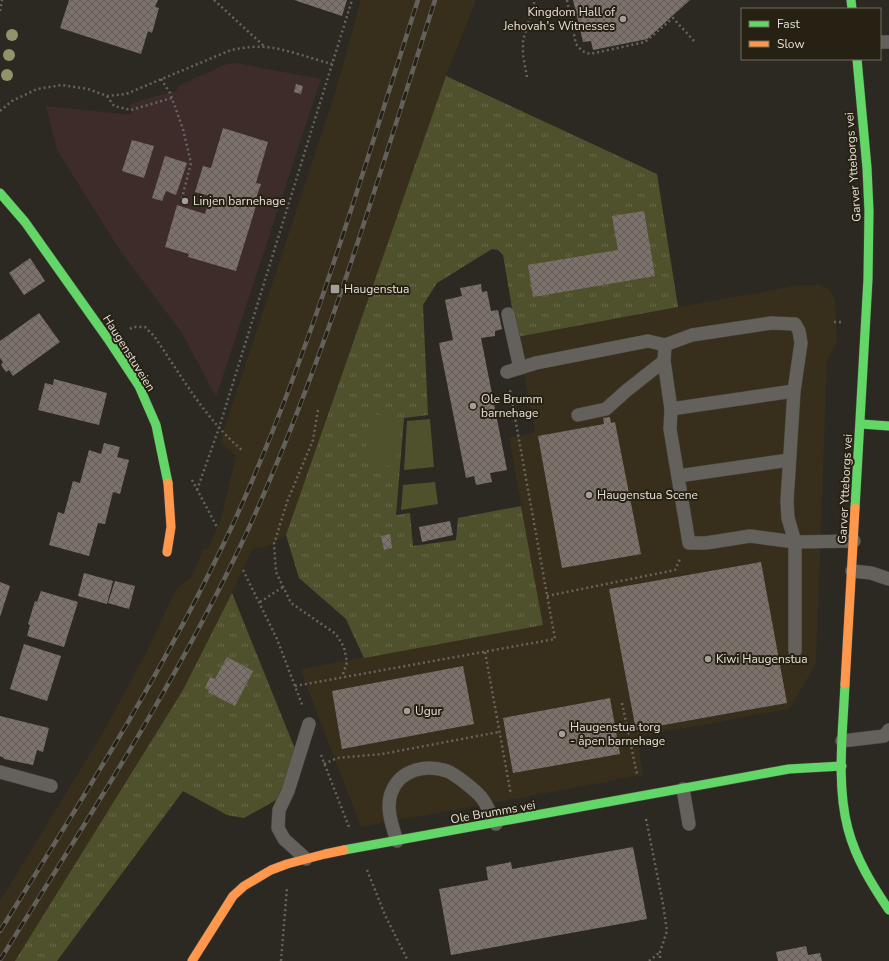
<svg xmlns="http://www.w3.org/2000/svg" width="889" height="961" font-family="'Nunito Sans',sans-serif">
<style>
.built{fill:#372f1c}
.education{fill:#3e2c2b}
.grass{fill:url(#grass-tufts)}
.park{fill:#4f512c}
.building{fill:url(#building-cross-hatch)}
.lines{fill:none;stroke-linecap:round;stroke-linejoin:round}
.lane-casing{stroke:#4a4740;stroke-width:14}
.fast-casing{stroke:#4a4740;stroke-width:10}
.slow-casing{stroke:#4a4740;stroke-width:10}
.path{stroke:#67645e;stroke-width:2.5;stroke-dasharray:2 3;stroke-linecap:butt}
.lane{stroke:#64615c;stroke-width:13}
.fast{stroke:#63d668;stroke-width:9}
.slow{stroke:#ff974d;stroke-width:9}
.rail-casing{stroke:#64615d;stroke-width:4.5}
.rail{stroke:#272113;stroke-width:3;stroke-dasharray:9;stroke-linecap:butt}
.tree{fill:#919368}
.poi-dot{fill:#a49f97;stroke:#272113;stroke-width:1.5}
.labels{text-anchor:middle;stroke-width:4;stroke-linejoin:round;paint-order:stroke}
.poi-label{font-size:12px;fill:#e4dfd6;stroke:#272113;text-anchor:start}
.street-label{font-size:12px;fill:#e4dfd6;stroke:#272113}
</style>
<defs>
<pattern id="grass-tufts" width="24" height="20" patternUnits="userSpaceOnUse"><rect width="24" height="20" fill="#4f512c"/><path d="M3 7l-1-3M5 7V3M7 7l1-3M15 17l-1-3M17 17v-4M19 17l1-3" fill="none" stroke="#686a4a"/></pattern>
<pattern id="building-cross-hatch" width="8" height="8" patternUnits="userSpaceOnUse"><rect width="8" height="8" fill="#7c726b"/><path d="M0 0l8 8M0 8l8-8" fill="none" stroke="#635d58"/></pattern>
</defs>
<rect width="100%" height="100%" fill="#2c2922"/>
<!-- built -->
<g class="built">
<path d="M361 0H476L446 76 286 535 269 546 252 549 232 593 183 690 15 961H0V901L104 731 149 647 176 589 191 577 204 548 208 549 221 519 236 456 220 442 335 93Z"/>
<path d="M799 285H820L830 290 835 300 837 343 827 360 816 664 789 709 637 737 643 775 361 827 300 669 543 625 509 438 535 432 517 337Z"/>
</g>
<!-- education -->
<path class="education" d="M236 63 321 79 216 397 182 333 121 252 57 150 46 106 132 115 129 105 152 97 177 91 178 86 227 64Z"/>
<!-- grass -->
<g class="grass">
<path d="M446 76 657 174 678 307 517 337 503 255 498 250 492 249 437 283 423 305 428 415 404 418 396 515 410 513 413 546 456 540 458 518 521 506 543 625 364 658 346 619 299 578 286 535Z"/>
<path d="M232 593 297 754 276 800 244 818 227 815 183 791 57 961H15L183 690Z"/>
</g>
<!-- park -->
<g class="park">
<path d="M373 414 402 420 397 468 363 461Z"/>
<path d="M430 419 434 467 404 470 407 421Z"/>
<path d="M435 482 438 504 401 510 403 485Z"/>
</g>
<!-- building -->
<g class="building">
<path d="M69 0H158L155 7 159 8 152 33 148 31 141 54 60 28Z"/>
<path d="M294 0H347L342 16Z"/>
<path d="M573 0H690L647 39 593 50 591 41 583 42Z"/>
<path d="M296 84 303 86 301 94 294 92Z"/>
<path d="M223 128 268 142 256 183 261 184 254 204 250 203 249 204 256 206 236 271 188 257 189 254 165 247 177 205 205 214 210 196 195 192 203 166 211 168Z"/>
<path d="M132 140 154 146 144 178 122 171Z"/>
<path d="M165 156 187 163 176 195 166 191 162 201 152 198Z"/>
<path d="M644 211 655 276 533 297 528 265 618 250 612 216Z"/>
<path d="M30 258 45 281 24 295 9 273Z"/>
<path d="M481 284 482 292 487 291 491 311 498 310 502 329 495 331V336L481 338 507 470 490 473 492 482 476 485 474 476 466 478 439 343 453 340 445 300 462 296 460 288Z"/>
<path d="M39 313 60 342 13 376 9 370 6 372 1 365 3 362 0 358V341Z"/>
<path d="M54 379 107 393 99 425 38 410 45 383 53 385Z"/>
<path d="M610 417 611 423 615 422 641 554 562 568 538 436 604 424 603 418Z"/>
<path d="M104 443 120 447 117 457 129 460 120 494 113 492 105 524 98 523 89 556 49 545 58 512 64 514 73 481 80 483 89 450 101 454Z"/>
<path d="M450 521 453 535 422 542 419 527Z"/>
<path d="M390 534 392 548 384 550 381 536Z"/>
<path d="M761 562 787 703 636 730 609 589Z"/>
<path d="M84 573 113 581 107 604 78 596Z"/>
<path d="M115 581 135 586 129 609 108 603Z"/>
<path d="M0 582 10 586 0 617Z"/>
<path d="M41 591 78 602 64 647 27 636 30 625 28 624 35 601 37 602Z"/>
<path d="M24 644 61 656 47 701 10 689Z"/>
<path d="M227 657 253 671 235 706 208 692 209 690 205 688 210 677 215 679Z"/>
<path d="M463 666 474 724 342 749 332 691Z"/>
<path d="M610 698 620 754 513 773 503 718Z"/>
<path d="M0 716 49 728 43 752 37 750 33 765 4 759V758L0 756Z"/>
<path d="M633 847 647 919 451 955 439 889 488 880 486 867 511 862 512 869Z"/>
<path d="M806 946 808 955 820 953 822 961H778L776 952Z"/>
</g>
<g class="lines">
<defs>
<g id="lane">
<path d="M880 42H889"/>
<path d="M508 314 520 368"/>
<path d="M665 345 664 361 671 409 670 429 689 543H706L750 536 795 542 854 541"/>
<path d="M507 372 536 363 648 341 665 345 692 335 771 323 795 324 799 331 801 343 794 391 787 501 788 518 795 542V651"/>
<path d="M671 409 794 391"/>
<path d="M578 415 606 409 626 391 664 361"/>
<path d="M678 476 789 460"/>
<path d="M852 571 871 573 889 579"/>
<path d="M842 741 884 736 889 730"/>
<path d="M0 772 51 786"/>
<path d="M683 789 689 824"/>
<path d="M397 841C392 826 385 806 392 791 401 769 427 764 447 771 455 774 475 790 481 797 487 804 491 815 496 824"/>
<path d="M306 859 284 839 278 828 279 810 288 791 309 724"/>
</g>
<g id="fast">
<path d="M851 0 852 9"/>
<path d="M0 193 25 222 110 342 139 386 156 425 168 483"/>
<path d="M861 424 889 426"/>
<path d="M855 508 868 279 869 211 867 168 857 59"/>
<path d="M845 684C843 730 836 784 848 829 856 859 872 885 889 910"/>
<path d="M344 850 789 769 842 766"/>
</g>
<g id="slow">
<path d="M167 552 171 527 168 483"/>
<path d="M845 684 855 508"/>
<path d="M192 961 233 896 244 886 271 870 287 864 325 854 344 850"/>
</g>
</defs>
<!-- lane casing -->
<use href="#lane" class="lane-casing"/>
<!-- fast casing -->
<use href="#fast" class="fast-casing"/>
<!-- slow casing -->
<use href="#slow" class="slow-casing"/>
<!-- path -->
<g class="path">
<path d="M214 0 265 47"/>
<path d="M567 0 576 44 582 51 590 54 645 42 673 18 695 42"/>
<path d="M0 11 2 0"/>
<path d="M527 77 523 55V40L535 0"/>
<path d="M161 79 170 93 183 129 191 163 181 202"/>
<path d="M107 96 114 106 131 110 172 98"/>
<path d="M0 111 12 101 37 89 62 85 88 89 107 96 126 94 231 50C242 48 253 46 265 47 284 48 312 59 332 64"/>
<path d="M834 322H843"/>
<path d="M130 329 133 327H145L154 336C181 375 205 419 242 450"/>
<path d="M318 410 313 440 287 502 274 544 276 572 291 603 336 634 344 647 347 662 342 677"/>
<path d="M192 480 217 527"/>
<path d="M197 490 219 428 352 0"/>
<path d="M243 570 277 639 303 707"/>
<path d="M547 596 675 570 680 559"/>
<path d="M260 602 283 587"/>
<path d="M485 652 511 795"/>
<path d="M295 686 555 639 510 390"/>
<path d="M622 703 637 774"/>
<path d="M321 755 349 827"/>
<path d="M324 764 337 758 382 754 499 732"/>
<path d="M646 819 663 904 667 931 660 952V961"/>
<path d="M367 870 385 915 408 961"/>
<path d="M281 961 287 888"/>
<path d="M649 961 659 953"/>
</g>
<!-- lane -->
<use href="#lane" class="lane"/>
<!-- fast -->
<use href="#fast" class="fast"/>
<!-- slow -->
<use href="#slow" class="slow"/>
<defs>
<g id="rail">
<path d="M0 931C83 798 167 666 233 524 310 356 361 176 418 0"/>
<path d="M0 960C87 820 177 682 247 532 325 361 378 179 435 0"/>
</g>
</defs>
<!-- rail casing -->
<use href="#rail" class="rail-casing"/>
<!-- rail -->
<use href="#rail" class="rail"/>
</g>
<!-- trees -->
<g class="tree">
<circle cx="12" cy="35" r="6"/>
<circle cx="9" cy="55" r="6"/>
<circle cx="7" cy="75" r="6"/>
</g>
<!-- markers -->
<g class="poi-dot">
<circle cx="623" cy="19" r="4"/>
<circle cx="185" cy="201" r="4"/>
<rect x="330" y="284" width="10" height="10" rx="2"/>
<circle cx="473" cy="406" r="4"/>
<circle cx="589" cy="495" r="4"/>
<circle cx="708" cy="659" r="4"/>
<circle cx="407" cy="711" r="4"/>
<circle cx="562" cy="734" r="4"/>
</g>
<g class="labels">
<!-- poi labels -->
<g class="poi-label">
<text x="615" y="16" text-anchor="end">Kingdom Hall of<tspan x="615" dy="14">Jehovah's Witnesses</tspan></text>
<text x="193" y="205">Linjen barnehage</text>
<text x="344" y="293">Haugenstua</text>
<text x="481" y="403">Ole Brumm<tspan x="481" dy="14">barnehage</tspan></text>
<text x="597" y="499">Haugenstua Scene</text>
<text x="716" y="663">Kiwi Haugenstua</text>
<text x="415" y="715">Ugur</text>
<text x="570" y="731">Haugenstua torg<tspan x="570" dy="14">- åpen barnehage</tspan></text>
</g>
<!-- street labels -->
<g class="street-label">
<text transform="translate(853 167) rotate(-94)" y="4">Garver Ytteborgs vei</text>
<text transform="translate(129 353) rotate(58)" y="4">Haugenstuveien</text>
<text transform="translate(845 489) rotate(-87)" y="4">Garver Ytteborgs vei</text>
<text transform="translate(493 812) rotate(-10)" y="4">Ole Brumms vei</text>
</g>
</g>
<!-- legend -->
<rect x="741" y="8" width="140" height="52" fill="#272113" stroke="#736d61"/>
<rect x="749" y="21" width="20" height="6" fill="#63d668" stroke="#736d61"/>
<text x="777" y="28" font-size="12" fill="#e4dfd6">Fast</text>
<rect x="749" y="41" width="20" height="6" fill="#ff974d" stroke="#736d61"/>
<text x="777" y="48" font-size="12" fill="#e4dfd6">Slow</text>
</svg>
